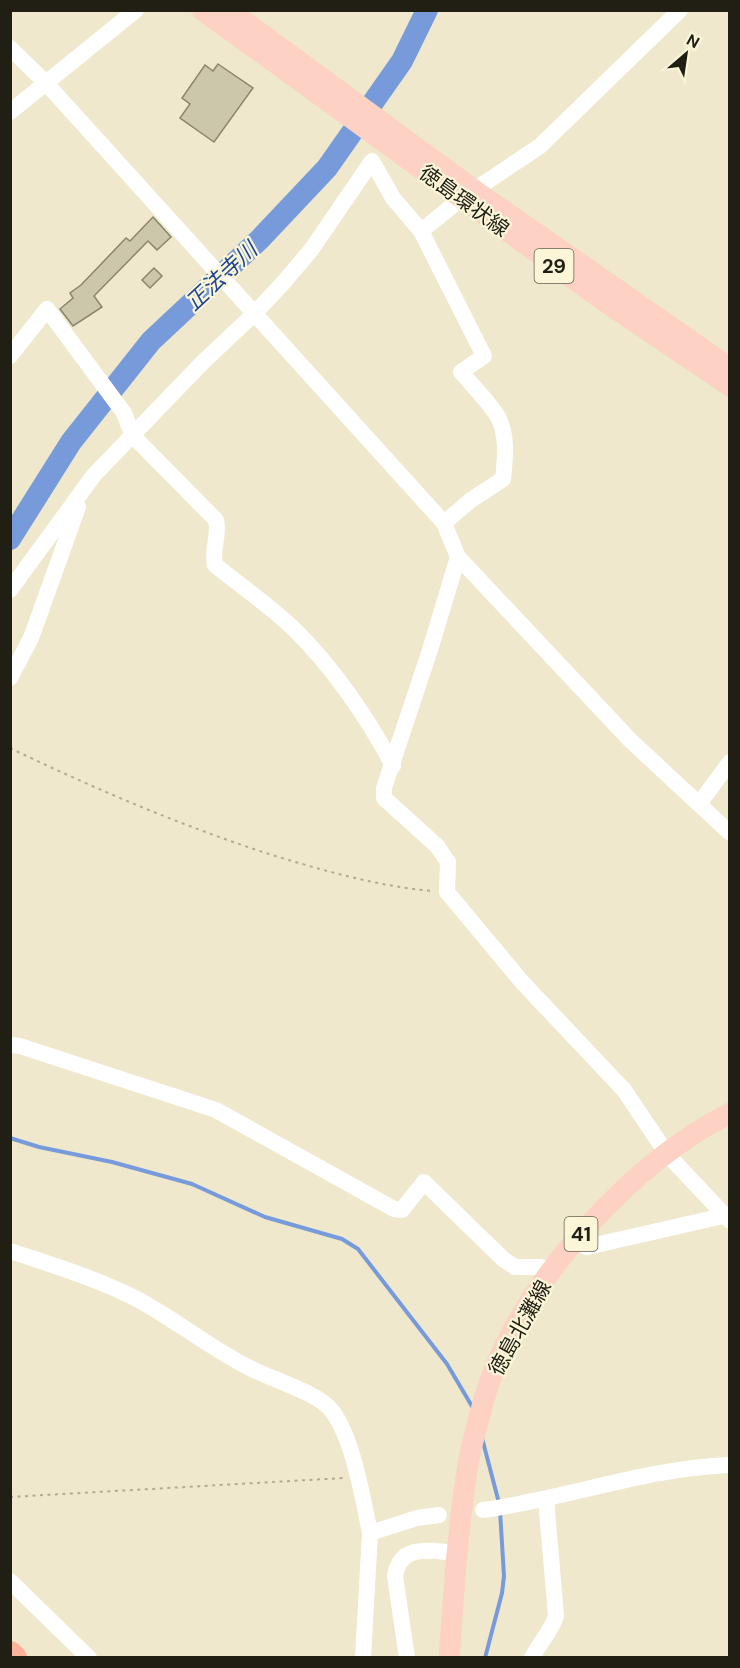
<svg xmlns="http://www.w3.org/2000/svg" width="740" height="1668" font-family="'DM Sans','Noto Sans JP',sans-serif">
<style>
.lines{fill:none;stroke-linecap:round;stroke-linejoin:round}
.stream{stroke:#779bda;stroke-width:4}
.river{stroke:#779bda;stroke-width:22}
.building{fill:#ccc6aa;stroke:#8b856b;stroke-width:1.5}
.path{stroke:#b0ab94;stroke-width:2;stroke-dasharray:3 4.5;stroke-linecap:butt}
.minor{stroke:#fff;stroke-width:16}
.major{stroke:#fdd1c4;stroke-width:21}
.highway{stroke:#fcb39c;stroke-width:26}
.labels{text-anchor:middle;stroke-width:4.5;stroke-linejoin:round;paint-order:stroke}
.shield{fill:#fcf6d9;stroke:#63604f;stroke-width:1.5}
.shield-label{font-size:20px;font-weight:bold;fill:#211f14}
.street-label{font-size:21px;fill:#211f14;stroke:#fcf6d9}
.water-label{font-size:22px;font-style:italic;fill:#1e4692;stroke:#fcf6d9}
</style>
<rect width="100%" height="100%" fill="#efe8cc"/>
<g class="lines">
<!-- stream -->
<g class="stream">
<path d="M10 1138 39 1147 112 1162 192 1184 265 1217 342 1239 358 1249 447 1364 473 1408"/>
<path d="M482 1438 499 1503"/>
<path d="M485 1658 502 1593 504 1576 500 1511"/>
</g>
<!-- river -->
<path class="river" d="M10 539 71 442 151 341 260 239 327 168 402 61 427 10"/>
</g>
<!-- building -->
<g class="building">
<path d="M218 64 253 88 214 142 180 118 190 104 182 98 205 65 213 71Z"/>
<path d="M153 217 171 237 157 250 148 241 94 296 102 307 73 326 60 309 73 298 70 293 81 285 126 238 130 241Z"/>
<path d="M154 268 162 276 150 288 142 280Z"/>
</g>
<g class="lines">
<!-- path -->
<g class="path">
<path d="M10 748C95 789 182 826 272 855 325 871 377 886 432 891"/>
<path d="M10 1497 343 1478"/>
</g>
<!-- minor -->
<g class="minor">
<path d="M10 48 45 82 444 523 458 557 630 740 730 833"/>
<path d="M10 112 136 10"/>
<path d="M421 231 461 199 540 146 680 10"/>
<path d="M10 356 47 309 124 413 133 436 216 520C220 536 211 549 215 565 241 586 270 606 294 629 331 665 369 719 393 766"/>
<path d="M458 557 430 650 384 788V798L437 846 448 862 447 892 522 982 624 1090 667 1154 730 1221"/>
<path d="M10 590 94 475 203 362 254 314 283 283 311 250 372 161 393 198 421 231 484 356 461 372C471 384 491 404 498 417 508 435 505 460 503 479L471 500 444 523"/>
<path d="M10 678 31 638 78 507"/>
<path d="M699 804 730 762"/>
<path d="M10 1045 20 1046 216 1110 394 1209 402 1210 424 1182 503 1259 515 1267H541L553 1270"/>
<path d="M575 1241 587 1247 723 1216"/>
<path d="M10 1251C52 1265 95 1278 135 1298 175 1319 211 1349 252 1369 273 1380 319 1393 332 1411 353 1438 363 1499 370 1533L417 1518 439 1515"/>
<path d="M483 1510C565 1499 646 1468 730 1465"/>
<path d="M10 1581 89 1658"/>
<path d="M363 1658 370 1533"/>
<path d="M407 1658 395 1576C400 1543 431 1551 456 1553"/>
<path d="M532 1658C539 1643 551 1632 556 1616L546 1499"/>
</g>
<!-- major -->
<g class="major">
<path d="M202 10 604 301 730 386"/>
<path d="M229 10 474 190 730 368"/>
<path d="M449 1658C453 1604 456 1552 463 1499 465 1484 467 1469 470 1454 476 1428 483 1400 492 1375 532 1273 632 1163 730 1113"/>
</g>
<!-- highway -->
<path class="highway" d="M10 1654 14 1658"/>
</g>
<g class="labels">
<!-- shield labels -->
<g class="shield">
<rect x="534.5" y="249" width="39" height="34" rx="4.5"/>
<rect x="564.5" y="1217" width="33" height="34" rx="4.5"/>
</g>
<g class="shield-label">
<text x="554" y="273">29</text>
<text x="581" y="1241">41</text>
</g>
<!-- street labels -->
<g class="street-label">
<text transform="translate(464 201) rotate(36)" y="7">徳島環状線</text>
<text transform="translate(520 1328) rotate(-61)" y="7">徳島北灘線</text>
</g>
<!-- water labels -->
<g class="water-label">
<text transform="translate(221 276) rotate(-43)" y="8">正法寺川</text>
</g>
</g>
<!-- border -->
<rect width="740" height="1668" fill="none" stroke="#211f14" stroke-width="24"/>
<!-- north arrow -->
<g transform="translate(686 54) rotate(29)" stroke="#fcf6d9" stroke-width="4.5" paint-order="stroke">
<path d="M0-4.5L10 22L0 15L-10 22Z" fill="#211f14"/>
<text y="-9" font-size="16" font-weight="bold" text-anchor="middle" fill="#211f14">N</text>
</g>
</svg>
